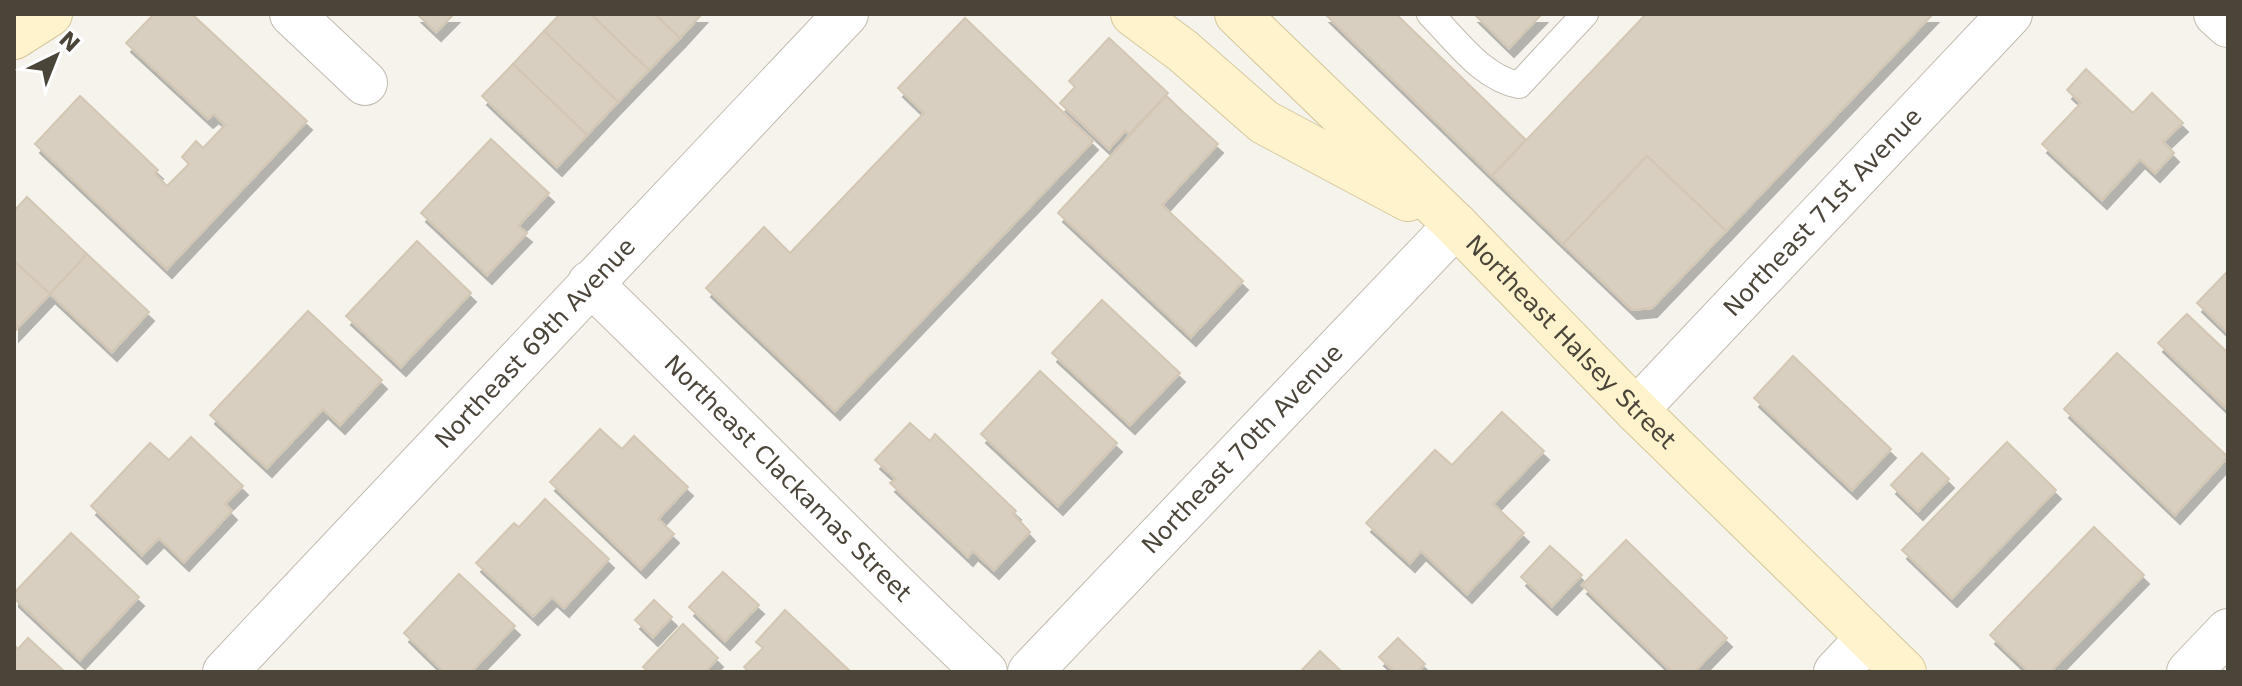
<svg xmlns="http://www.w3.org/2000/svg" width="2242" height="686" font-family="'DejaVu Sans',sans-serif">
<style>
.building{fill:#d8cfc1;stroke:#d3c7b4;stroke-width:2;filter:url(#shadow)}
.lines{fill:none;stroke-linecap:round;stroke-linejoin:round}
.lane-casing{stroke:#c2bbae;stroke-width:28}
.street-casing{stroke:#c2bbae;stroke-width:46}
.secondary-casing{stroke:#d6c79b;stroke-width:46}
.lane{stroke:#fff;stroke-width:26}
.street{stroke:#fff;stroke-width:44}
.secondary{stroke:#fff3cd;stroke-width:44}
.labels{text-anchor:middle;stroke-width:7;stroke-linejoin:round;paint-order:stroke}
.street-label{font-size:24px;fill:#4b4439;stroke:#fff}
</style>
<defs>
<filter id="shadow"><feDropShadow dx="5" dy="9" stdDeviation="0" flood-color="#0004"/></filter>
</defs>
<rect width="100%" height="100%" fill="#f6f3ec"/>
<!-- building -->
<g class="building">
<path d="M154 14H192L307 121 167 269 35 144 80 96 158 170 155 174 167 186 189 164 182 157 196 141 203 148 225 125 214 114 208 119 126 43Z"/>
<path d="M417 14H454L436 32Z"/>
<path d="M560 14H591L649 70 618 102 544 31Z"/>
<path d="M591 14H655L680 38 649 70Z"/>
<path d="M655 14H702L680 38Z"/>
<path d="M1325 14H1396L1526 140 1492 176Z"/>
<path d="M1474 14H1542L1509 48Z"/>
<path d="M1646 14H1933L1726 231 1647 156 1563 244 1492 176Z"/>
<path d="M965 18 1093 141 835 411 706 288 764 227 790 253 924 113 898 88Z"/>
<path d="M544 31 618 102 587 135 513 64Z"/>
<path d="M1109 38 1168 93 1129 134 1125 131 1109 149 1060 103 1075 87 1069 81Z"/>
<path d="M513 64 587 135 557 167 482 96Z"/>
<path d="M2086 69 2133 113 2152 93 2183 123 2163 142 2174 153 2155 173 2140 159 2102 200 2042 144 2081 103 2067 90Z"/>
<path d="M1166 96 1218 144 1162 205 1243 281 1191 337 1058 213Z"/>
<path d="M491 139 549 193 518 226 527 233 487 275 421 213Z"/>
<path d="M1647 156 1726 231 1652 308 1632 310 1563 244Z"/>
<path d="M27 197 87 254 50 294 14 261V211Z"/>
<path d="M417 241 471 293 401 367 346 316Z"/>
<path d="M87 254 149 312 112 352 50 294Z"/>
<path d="M14 261 50 294 14 332Z"/>
<path d="M2226 273 2228 275V333L2197 303Z"/>
<path d="M1102 300 1180 373 1130 425 1052 353Z"/>
<path d="M308 311 382 380 340 425 323 409 267 468 210 415Z"/>
<path d="M2187 314 2228 353V410L2158 343Z"/>
<path d="M2117 353 2228 457 2175 515 2064 409Z"/>
<path d="M1793 356 1891 449 1852 490 1754 398Z"/>
<path d="M1040 371 1117 443 1058 506 981 434Z"/>
<path d="M1502 412 1544 451 1493 504 1524 533 1467 594 1421 551 1410 563 1366 523 1435 450 1452 465Z"/>
<path d="M910 423 930 441 935 434 1016 511 1013 514 1030 532 994 570 973 551 968 557 890 483 896 479 875 460Z"/>
<path d="M600 429 622 449 634 436 688 487 658 519 674 534 641 569 550 482Z"/>
<path d="M191 437 243 486 225 504 232 511 184 562 159 538 142 555 91 506 150 443 169 460Z"/>
<path d="M2007 442 2056 490 1952 598 1902 550Z"/>
<path d="M1922 453 1949 479 1918 511 1891 485Z"/>
<path d="M545 499 609 559 564 608 552 597 533 616 476 563 514 523 519 527Z"/>
<path d="M2094 527 2144 575 2050 672H2029L1990 635Z"/>
<path d="M71 533 139 597 80 660 14 598V593Z"/>
<path d="M1626 540 1727 638 1694 672H1672L1582 585Z"/>
<path d="M1550 546 1582 575 1552 606 1521 577Z"/>
<path d="M723 572 759 605 725 641 689 607Z"/>
<path d="M459 574 515 626 471 672H444L404 633Z"/>
<path d="M654 600 672 617 653 637 635 620Z"/>
<path d="M785 610 851 672H749L744 667 763 648 756 642Z"/>
<path d="M683 624 718 658 705 672H649L643 667Z"/>
<path d="M28 638 65 672H14V645L18 649Z"/>
<path d="M1398 638 1425 664 1417 672H1395L1379 657Z"/>
<path d="M1320 651 1342 672H1300Z"/>
</g>
<g class="lines">
<defs>
<path id="lane" d="M1430 14C1456 40 1482 78 1519 85L1585 14"/>
<g id="street">
<path d="M292 14 365 83"/>
<path d="M2216 14 2228 25"/>
<path id="s1" d="M590 283C723 411 850 545 985 672"/>
<path id="s2" d="M1636 410 2010 14"/>
<path id="s3" d="M225 672 846 14"/>
<path id="s4" d="M1030 672 1456 225"/>
<path d="M1836 672 1868 638"/>
<path d="M2189 672 2228 631"/>
</g>
<g id="secondary">
<path d="M1133 14 1183 51 1264 122 1408 199"/>
<path id="s5" d="M1237 14 1456 225 1636 410 1904 672"/>
<path d="M14 37 50 14"/>
</g>
</defs>
<!-- lane casing -->
<use href="#lane" class="lane-casing"/>
<!-- street casing -->
<use href="#street" class="street-casing"/>
<!-- secondary casing -->
<use href="#secondary" class="secondary-casing"/>
<!-- lane -->
<use href="#lane" class="lane"/>
<!-- street -->
<use href="#street" class="street"/>
<!-- secondary -->
<use href="#secondary" class="secondary"/>
</g>
<g class="labels">
<!-- street labels -->
<g class="street-label">
<text dy="8" stroke="none"><textPath href="#s2" startOffset="272">Northeast 71st Avenue</textPath></text>
<text dy="8" stroke="none"><textPath href="#s3" startOffset="452">Northeast 69th Avenue</textPath></text>
<text dy="8" stroke="none"><textPath href="#s5" startOffset="468">Northeast Halsey Street</textPath></text>
<text dy="8" stroke="none"><textPath href="#s4" startOffset="308">Northeast 70th Avenue</textPath></text>
<text dy="8" stroke="none"><textPath href="#s1" startOffset="278">Northeast Clackamas Street</textPath></text>
</g>
</g>
<!-- border -->
<rect width="2242" height="686" fill="none" stroke="#4b4439" stroke-width="32"/>
<!-- north arrow -->
<g transform="translate(56 56) rotate(43)" stroke="#ffffff" stroke-width="6" paint-order="stroke">
<path d="M0-6L14 30L0 20L-14 30Z" fill="#4b4439"/>
<text y="-12" font-size="22" font-weight="bold" text-anchor="middle" fill="#4b4439">N</text>
</g>
</svg>
